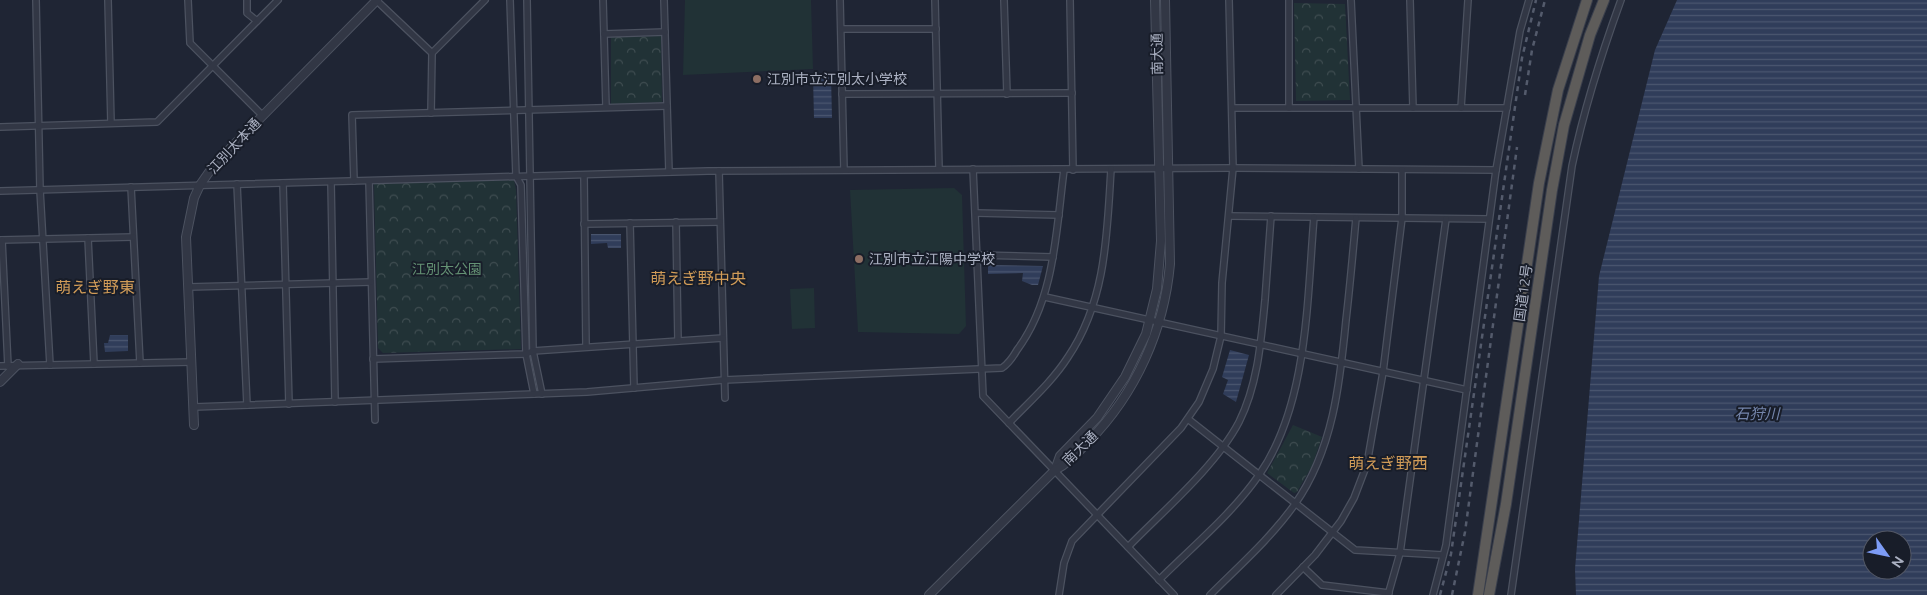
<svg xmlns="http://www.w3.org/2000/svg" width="1927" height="595" font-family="Ubuntu,'Noto Sans JP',sans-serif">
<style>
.green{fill:#213236}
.park{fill:url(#park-crowns)}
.water{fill:url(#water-rules);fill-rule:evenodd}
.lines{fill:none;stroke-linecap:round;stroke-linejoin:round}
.minor-casing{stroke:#4c5260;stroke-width:8}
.tertiary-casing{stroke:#4c5260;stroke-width:10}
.trunk-casing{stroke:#3a3f4c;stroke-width:12}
.minor{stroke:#323745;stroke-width:5.5}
.tertiary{stroke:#323745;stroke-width:8}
.trunk{stroke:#5e5c5a;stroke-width:10}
.rail{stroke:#545b6c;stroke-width:2.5;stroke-dasharray:5 5;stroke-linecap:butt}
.education-dot{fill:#8d6e63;stroke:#181d29;stroke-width:2}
.labels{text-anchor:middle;stroke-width:4;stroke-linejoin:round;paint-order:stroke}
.street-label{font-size:14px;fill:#abb1c2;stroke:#181d29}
.poi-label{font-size:14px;fill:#abb1c2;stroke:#181d29;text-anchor:start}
.park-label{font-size:14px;fill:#649274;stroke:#181d29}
.water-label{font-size:15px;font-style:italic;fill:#7485ab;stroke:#181d29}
.quarter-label{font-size:16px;fill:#d19c58;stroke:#181d29}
</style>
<defs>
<pattern id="park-crowns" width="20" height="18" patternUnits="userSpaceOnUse" patternTransform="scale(1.25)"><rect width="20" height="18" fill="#213236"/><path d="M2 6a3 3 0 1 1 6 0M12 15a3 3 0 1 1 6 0" fill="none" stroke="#3f4d51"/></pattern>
<pattern id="water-rules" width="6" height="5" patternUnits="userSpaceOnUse" patternTransform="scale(1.25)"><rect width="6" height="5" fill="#303d5a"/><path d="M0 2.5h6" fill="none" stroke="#4b5770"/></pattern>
</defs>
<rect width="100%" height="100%" fill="#1f2534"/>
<!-- green -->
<g class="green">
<path d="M685 0H811L813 69 683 75Z"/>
<path d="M954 188 962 195 966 326 959 334 858 332 850 190Z"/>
<path d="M814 288 815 328 792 329 790 289Z"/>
</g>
<!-- park -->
<g class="park">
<path d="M1294 3 1345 4 1350 100 1296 101Z"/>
<path d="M661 36 662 102 611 104V37Z"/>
<path d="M514 180 516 190 521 349 383 353 378 348 374 184Z"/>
<path d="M1293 425 1322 437 1312 466 1297 492 1294 493 1267 473Z"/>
</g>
<!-- water -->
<g class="water">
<path d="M1677 0H1927V595H1576L1575 569 1599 276 1655 50ZM1872 540H1902V570H1872Z"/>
<path d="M831 76 832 118H814L813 77Z"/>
<path d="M591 234H621V248H608L607 243 591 244Z"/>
<path d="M988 265 1043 266 1038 285H1032L1022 281 1023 273 988 274Z"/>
<path d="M110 335H128V351L105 352 104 343H108Z"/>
<path d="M1230 350 1249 355 1236 402 1223 394 1228 380 1222 377Z"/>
</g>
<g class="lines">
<defs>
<g id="minor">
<path d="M36 0 40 190 50 365"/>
<path d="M108 0 111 123"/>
<path d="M188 0 190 43 263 116"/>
<path d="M247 0V13L257 21"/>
<path d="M376 0 432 53"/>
<path d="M510 0 516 176 521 185 526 354 534 394"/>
<path d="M527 0 533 351 542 394"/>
<path d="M603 0 606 107"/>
<path d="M664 0 669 172"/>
<path d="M840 0 844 170"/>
<path d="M935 0 939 169"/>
<path d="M1004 0 1007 94"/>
<path d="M1070 0 1073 170"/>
<path d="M1351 0 1359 169"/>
<path d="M1410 0 1413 108"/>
<path d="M841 29H936"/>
<path d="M604 34 665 32"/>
<path d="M842 94 1072 93"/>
<path d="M1232 108H1507"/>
<path d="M1289 108V0"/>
<path d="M1461 108 1468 0"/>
<path d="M431 113 432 53 485 0"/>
<path d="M0 127 157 122 278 0"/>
<path d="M973 169 983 396 1174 595"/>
<path d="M719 171 725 398"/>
<path d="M584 175 586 347"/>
<path d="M354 181 352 115 667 106"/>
<path d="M369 181 375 420"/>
<path d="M331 182 335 402"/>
<path d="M283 183 289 404"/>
<path d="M237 184 247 405"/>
<path d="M131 187 140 363"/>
<path d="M0 191 708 171 1233 168 1496 170"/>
<path d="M976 213 1059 215"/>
<path d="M1229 216 1489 219"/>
<path d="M676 222 678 341"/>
<path d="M630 223 634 388"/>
<path d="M584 224 720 222"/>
<path d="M88 238 94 364"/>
<path d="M0 240 133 237"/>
<path d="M2 240 8 366"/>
<path d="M977 255 1053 257"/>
<path d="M188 287 371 282"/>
<path d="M1045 297 1467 390"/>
<path d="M373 359 526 354 533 351 723 338"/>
<path d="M0 366 192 362"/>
<path d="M194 407 587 392 724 380 1002 368C1008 364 1013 357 1017 350 1055 299 1056 231 1064 170"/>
<path d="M1188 419 1355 550 1443 555"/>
<path d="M1009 423C1029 402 1052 382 1068 357 1106 301 1107 235 1111 169"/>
<path d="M1128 547C1163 511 1216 466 1239 422 1258 384 1261 341 1265 300 1267 272 1269 244 1271 216"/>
<path d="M1303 567 1322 585 1389 593"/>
<path d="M1159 580C1193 546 1232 514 1259 475 1308 405 1307 300 1314 217"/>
<path d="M1059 595 1064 563 1072 541 1181 428 1199 402 1213 369 1221 336 1222 283 1233 168 1229 0"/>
<path d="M1210 595C1239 566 1271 538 1295 504 1333 450 1340 383 1346 320 1350 286 1353 252 1356 218"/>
<path d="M1276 595 1315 555 1341 521 1354 498 1367 464 1383 372 1402 218V170"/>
<path d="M1388 595 1400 553 1446 219"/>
<path d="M1433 595 1446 545 1496 170 1520 31 1529 0"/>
<path d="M1511 595 1572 166C1584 109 1601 55 1621 0"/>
</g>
<g id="tertiary">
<path d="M0 382 18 364"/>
<path d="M194 425 186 237 194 198 200 185 214 165 377 0"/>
<path d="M1055 470 1060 456 1097 418 1125 377 1146 334 1157 289 1161 241 1155 0"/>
<path d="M929 595 1055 470C1069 463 1078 452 1089 441 1136 393 1164 330 1170 264L1165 0"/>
</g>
<g id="trunk">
<path d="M1478 595 1539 183 1558 90 1587 0"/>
<path d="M1489 595 1506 504 1552 190 1564 125 1590 35 1604 0"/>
</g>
</defs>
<!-- minor casing -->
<use href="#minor" class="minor-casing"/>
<!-- tertiary casing -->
<use href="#tertiary" class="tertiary-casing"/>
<!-- trunk casing -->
<use href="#trunk" class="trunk-casing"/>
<!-- minor -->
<use href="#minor" class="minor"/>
<!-- tertiary -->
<use href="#tertiary" class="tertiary"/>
<!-- trunk -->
<use href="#trunk" class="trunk"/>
<!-- rail -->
<g class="rail">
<path d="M1525 95 1532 50 1545 0"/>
<path d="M1440 595 1451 554 1522 58 1536 0"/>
<path d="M1452 595 1465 532 1517 147"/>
</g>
</g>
<!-- markers -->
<g class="education-dot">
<circle cx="757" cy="79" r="5"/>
<circle cx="859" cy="259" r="5"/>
</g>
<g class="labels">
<!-- street labels -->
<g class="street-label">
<text transform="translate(1157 54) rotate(-91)" y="5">南大通</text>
<text transform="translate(234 146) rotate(-47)" y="5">江別太本通</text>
<text transform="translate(1523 293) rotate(-82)" y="5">国道12号</text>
<text transform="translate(1080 448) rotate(-44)" y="5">南大通</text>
</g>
<!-- poi labels -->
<g class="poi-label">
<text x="767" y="84">江別市立江別太小学校</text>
<text x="869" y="264">江別市立江陽中学校</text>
</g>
<!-- park labels -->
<g class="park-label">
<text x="447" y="274">江別太公園</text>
</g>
<!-- water labels -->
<g class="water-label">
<text x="1757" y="419">石狩川</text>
</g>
<!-- quarter labels -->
<g class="quarter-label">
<text x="698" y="284">萌えぎ野中央</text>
<text x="95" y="293">萌えぎ野東</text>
<text x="1388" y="469">萌えぎ野西</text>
</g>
</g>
<!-- north arrow -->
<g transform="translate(1887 555) rotate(123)"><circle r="24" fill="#181d29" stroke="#535866"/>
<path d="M0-4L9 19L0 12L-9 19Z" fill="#7d9cf6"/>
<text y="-8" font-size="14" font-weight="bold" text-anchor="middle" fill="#abb1c2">N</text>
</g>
</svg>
